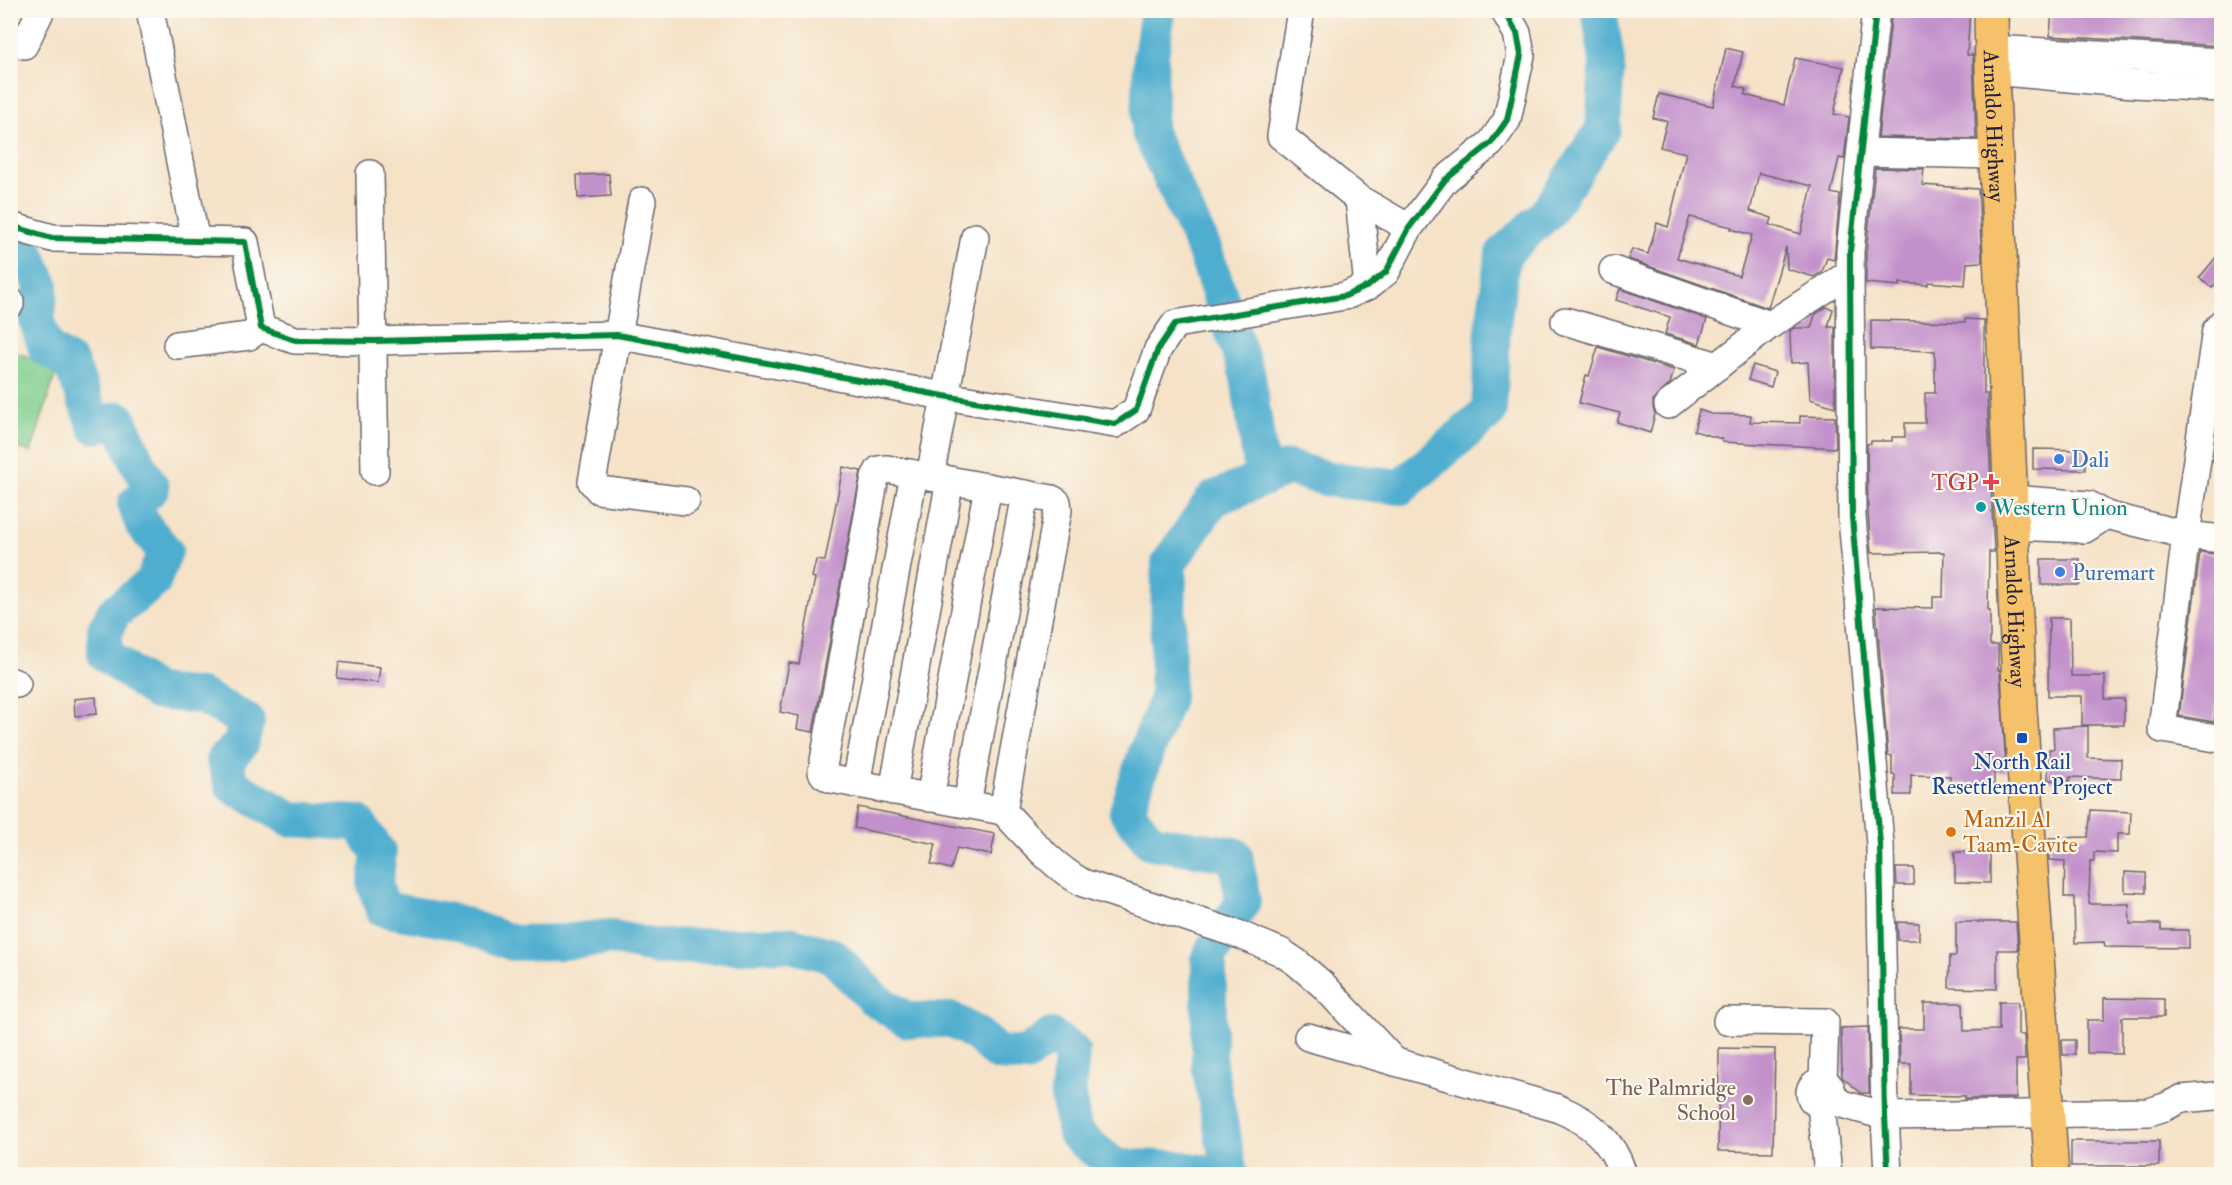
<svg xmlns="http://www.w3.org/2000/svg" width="2232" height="1185" font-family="'IM FELL Double Pica',serif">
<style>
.green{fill:#7ecd8d;stroke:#507864;stroke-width:1.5}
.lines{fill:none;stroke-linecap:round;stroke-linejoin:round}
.river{stroke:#50aecf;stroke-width:36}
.building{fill:#c290cb;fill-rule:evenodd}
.minor-casing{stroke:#6c656c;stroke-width:30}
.major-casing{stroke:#6c656c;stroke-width:36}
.minor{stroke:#fff;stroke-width:27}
.major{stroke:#f5c16b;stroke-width:33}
.cycleway-casing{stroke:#fbf7ec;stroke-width:10}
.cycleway{stroke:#00873e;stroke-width:6}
.shop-dot{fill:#3f7fe0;stroke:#fbf7ec;stroke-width:2}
.health-dot{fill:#e0444e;stroke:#fbf7ec;stroke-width:2}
.culture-dot{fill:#0f9aa8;stroke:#fbf7ec;stroke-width:2}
.transit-dot{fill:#1a4fb4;stroke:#fbf7ec;stroke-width:2}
.food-dot{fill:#e8710a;stroke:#fbf7ec;stroke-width:2}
.education-dot{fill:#8d6e63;stroke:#fbf7ec;stroke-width:2}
.labels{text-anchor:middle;stroke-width:4.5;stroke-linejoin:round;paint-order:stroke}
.street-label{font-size:22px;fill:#22223b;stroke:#fbf7ec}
.shop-label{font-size:22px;fill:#366cbe;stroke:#fbf7ec;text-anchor:start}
.health-label{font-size:22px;fill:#be3a42;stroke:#fbf7ec;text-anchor:end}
.culture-label{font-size:22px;fill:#0d838f;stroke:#fbf7ec;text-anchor:start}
.transit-label{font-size:22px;fill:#164399;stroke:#fbf7ec}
.food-label{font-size:22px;fill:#c56008;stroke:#fbf7ec;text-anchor:start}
.education-label{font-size:22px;fill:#785e54;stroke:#fbf7ec;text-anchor:end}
</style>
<rect width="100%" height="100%" fill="#fbf7ec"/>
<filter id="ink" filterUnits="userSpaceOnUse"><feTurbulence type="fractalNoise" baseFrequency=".0167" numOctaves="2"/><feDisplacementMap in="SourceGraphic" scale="12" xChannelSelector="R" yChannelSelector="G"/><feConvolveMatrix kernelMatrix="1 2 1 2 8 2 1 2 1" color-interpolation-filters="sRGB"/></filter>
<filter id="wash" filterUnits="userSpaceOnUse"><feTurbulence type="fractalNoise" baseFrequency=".008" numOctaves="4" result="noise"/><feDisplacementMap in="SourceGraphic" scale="24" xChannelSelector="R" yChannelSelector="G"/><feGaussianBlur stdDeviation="1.35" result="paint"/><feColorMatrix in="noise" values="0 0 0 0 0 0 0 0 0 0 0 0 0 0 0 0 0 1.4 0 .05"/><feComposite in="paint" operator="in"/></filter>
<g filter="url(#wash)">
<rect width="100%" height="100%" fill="#f5e2c7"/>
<!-- green -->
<path class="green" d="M13 352 58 366 31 452 11 446 10 359Z"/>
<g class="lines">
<!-- river -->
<g class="river">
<path d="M1158 10 1151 56 1149 132 1204 249 1248 377 1263 479"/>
<path d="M10 227 25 250 41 285 37 322 46 348 71 364 95 426 119 419 138 464 152 488 135 504 143 525 165 551 153 582 114 613 105 630V654L156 692 201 696 247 721 240 745 224 760 233 786 291 819 358 823 379 853 375 885 383 909 456 922 513 943 565 942 609 937 657 947 787 944 833 956 873 998 907 1020H952L978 1035 997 1053 1026 1055 1051 1036 1072 1051 1068 1096 1075 1134 1116 1167 1177 1168 1212 1174"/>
<path d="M1230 1174 1209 1065V957L1243 901 1235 855 1151 842 1127 812 1146 752 1167 698 1169 563 1213 499 1289 468 1328 479 1401 487 1489 412 1493 326 1503 254 1547 213 1603 129 1607 61 1599 10"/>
</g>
</g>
<g id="blocks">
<!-- building -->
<g class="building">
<path d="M1892 10H1970L1967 55H1973L1976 139 1878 137Z"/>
<path d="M2052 10 2222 11V46L2050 36Z"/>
<path d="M1726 48 1743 52 1735 86 1746 89 1745 95 1784 105 1795 58 1844 67 1834 114 1849 117 1844 159 1839 158 1831 193 1840 195 1834 260 1827 258 1822 272 1814 277 1787 269 1786 247 1768 308 1628 259 1632 249 1648 254 1657 223 1668 227 1686 153 1660 147 1667 121 1653 118 1659 94 1713 106ZM1759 173 1812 186 1801 234 1770 225 1772 218 1750 211ZM1690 217 1732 227 1731 229 1752 235 1739 276 1677 258Z"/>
<path d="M1875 168 1924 169 1922 185 1978 189 1982 262 1967 263 1965 285 1928 282V285L1900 283V286L1866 283V252Z"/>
<path d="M609 174 611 196 578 198 577 175Z"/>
<path d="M2222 250V276L2212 288 2199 278Z"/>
<path d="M1620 289 1707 319 1699 344 1665 334 1670 317 1616 300Z"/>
<path d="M1826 307 1833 309 1828 327H1835V407L1810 399 1808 362 1791 363 1790 331 1794 328H1811L1815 315Z"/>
<path d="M1965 319 1984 320V394H1987L1994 552H1989L1988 610H1990V645H1998V670H2000L2006 772H1994V785L1950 784V776L1911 775V795H1895V775H1892V756H1888L1876 607 1933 608V597H1943L1944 552 1871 553 1868 512 1867 444 1871 443V441H1892V437H1905V423H1925V393H1935V351L1871 349V320L1965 322Z"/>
<path d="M1598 347 1674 370 1670 384 1653 400V408L1655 414 1650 433 1617 422 1620 413 1579 403 1586 375 1589 376Z"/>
<path d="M1753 365 1775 372 1771 387 1748 380Z"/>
<path d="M1699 410 1711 414 1751 415 1750 422 1800 423V416L1835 417 1836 448 1722 442V439L1694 431Z"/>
<path d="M2033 449 2086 450 2085 470 2033 469Z"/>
<path d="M843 467 861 471 813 732 797 729 799 716 780 712 789 663 799 664 815 578 812 577 816 560 825 561Z"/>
<path d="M2200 552 2222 555V675L2214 722 2179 716Z"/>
<rect x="2041" y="559" width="39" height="26"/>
<path d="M2049 618H2070L2071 676H2105V699H2124V725H2082V696H2048Z"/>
<path d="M339 662 380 667 378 683 337 678Z"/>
<path d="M96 697 97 714 75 716 74 699Z"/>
<path d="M2088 726V758L2121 759V779L2070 777V781L2048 780 2049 749H2054L2053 728Z"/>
<path d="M858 807 995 834 991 855 957 848 951 869 931 864 936 844 854 828Z"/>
<path d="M2091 810 2131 812 2130 834H2117V853L2094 852V861H2090L2089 904H2129L2130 924H2161V930H2189V948L2105 947 2104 942 2075 943 2074 897H2064L2065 861 2049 860V838L2088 837Z"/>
<path d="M1955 852H1990V883L1955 882Z"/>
<path d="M1896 868H1914V885H1897Z"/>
<path d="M2125 872 2146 873V893L2125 892Z"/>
<path d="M1897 922 1919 923V940H1898Z"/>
<path d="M1956 922H2016L2018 950H1997V989L1949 988 1950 956H1956Z"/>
<path d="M2104 998 2164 999V1017H2122V1054L2087 1053V1020H2104Z"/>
<path d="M1999 1002H2018V1035H2024L2025 1060H2016V1098L1965 1099V1096L1911 1095V1064H1900L1899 1029H1924V1003H1963L1964 1031 1999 1030Z"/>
<path d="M1868 1027 1869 1093H1861L1842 1077 1841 1028Z"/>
<path d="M2062 1040H2075V1055H2063Z"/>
<path d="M1719 1048 1775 1049 1773 1152 1718 1151Z"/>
<rect x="2071" y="1141" width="88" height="25"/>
</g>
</g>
</g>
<g filter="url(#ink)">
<use href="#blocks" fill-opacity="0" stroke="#6c656c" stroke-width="1.5"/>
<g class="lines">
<defs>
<g id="minor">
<path d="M150 10 196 242"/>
<path d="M1301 10 1281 136 1359 199 1409 228"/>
<path d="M1876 10 1850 251V273L1852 517 1880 844 1885 1116 1888 1174"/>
<path d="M24 45 41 10"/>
<path d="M1992 49 2222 62"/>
<path d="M1992 71 2133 84 2222 88"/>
<path d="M1861 152 1995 155"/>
<path d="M370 174 375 471"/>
<path d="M1359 199 1368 286"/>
<path d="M642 201 592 482 599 490 686 501"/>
<path d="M10 226 52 238 245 242 261 328 295 340 374 341 617 335 944 396 1115 424 1136 410 1158 349 1175 324 1345 296 1368 286 1386 272 1409 228 1445 180 1491 143 1507 120 1521 55 1517 33 1504 10"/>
<path d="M1613 270 1770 325"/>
<path d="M10 301V304"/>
<path d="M1565 321 1718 366"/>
<path d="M2222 323 2216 330 2186 535 2162 729 2222 739"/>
<path d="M177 345 249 336 261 328"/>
<path d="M1668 405 1770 325 1850 273"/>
<path d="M887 469 1052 499 1057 502 1058 510 1003 811 831 779 824 775 822 772 875 477 879 470Z"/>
<path d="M930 477 975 237"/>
<path d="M2011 499 2089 505 2106 515 2186 535 2222 539"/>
<path d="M2013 526 2085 529 2106 515"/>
<path d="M10 681 17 684"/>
<path d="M856 784 914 474"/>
<path d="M893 791 950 480"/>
<path d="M930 798 988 487"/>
<path d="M967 804 1025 494"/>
<path d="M1003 811C1028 837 1052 866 1083 883L1240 935 1281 952 1296 962 1323 985 1395 1062"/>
<path d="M1727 1021 1825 1022 1823 1082"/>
<path d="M1308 1037 1557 1108C1590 1122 1612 1139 1623 1174"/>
<circle cx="1821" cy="1093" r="11"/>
<path d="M1832 1096 1842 1104 1885 1116 2149 1112 2165 1107 2181 1099 2215 1096"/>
<path d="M1821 1105 1828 1174"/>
</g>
<g id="major">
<path id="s1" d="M1991 10 1992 71 2020 709 2052 1174"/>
</g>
</defs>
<!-- minor casing -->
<use href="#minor" class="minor-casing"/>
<!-- major casing -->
<use href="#major" class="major-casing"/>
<!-- minor -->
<use href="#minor" class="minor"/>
<!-- major -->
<use href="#major" class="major"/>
<defs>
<g id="cycleway">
<path d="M1876 10 1850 251V273L1852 517 1880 844 1885 1116 1888 1174"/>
<path d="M10 226 52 238 245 242 261 328 295 340 374 341 617 335 944 396 1115 424 1136 410 1158 349 1175 324 1345 296 1368 286 1386 272 1409 228 1445 180 1491 143 1507 120 1521 55 1517 33 1504 10"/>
</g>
</defs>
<!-- cycleway casing -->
<use href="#cycleway" class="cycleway-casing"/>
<!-- cycleway -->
<use href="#cycleway" class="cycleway"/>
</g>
</g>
<!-- markers -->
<g class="shop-dot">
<circle cx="2059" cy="459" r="6"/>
<circle cx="2060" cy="572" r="6"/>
</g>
<path class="health-dot" d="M1988 473h6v6h6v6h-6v6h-6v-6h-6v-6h6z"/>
<circle class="culture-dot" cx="1981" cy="507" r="6"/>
<rect class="transit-dot" x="2016" y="732" width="12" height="12" rx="3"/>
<circle class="food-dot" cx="1951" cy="832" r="6"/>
<circle class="education-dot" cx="1748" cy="1100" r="6"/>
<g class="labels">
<!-- street labels -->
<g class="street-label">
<text dy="8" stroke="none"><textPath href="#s1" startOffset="116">Arnaldo Highway</textPath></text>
<text dy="8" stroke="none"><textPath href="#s1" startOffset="602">Arnaldo Highway</textPath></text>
</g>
<!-- shop labels -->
<g class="shop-label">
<text x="2071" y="467">Dali</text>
<text x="2072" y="580">Puremart</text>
</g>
<!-- health labels -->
<g class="health-label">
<text x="1979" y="490">TGP</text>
</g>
<!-- culture labels -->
<g class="culture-label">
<text x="1993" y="515">Western Union</text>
</g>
<!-- transit labels -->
<g class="transit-label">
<text x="2022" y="769">North Rail<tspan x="2022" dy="25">Resettlement Project</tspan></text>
</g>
<!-- food labels -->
<g class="food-label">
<text x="1963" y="827">Manzil Al<tspan x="1963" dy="25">Taam-Cavite</tspan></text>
</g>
<!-- education labels -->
<g class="education-label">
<text x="1736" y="1095">The Palmridge<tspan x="1736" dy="25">School</tspan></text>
</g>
</g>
<!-- margin -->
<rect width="2232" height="1185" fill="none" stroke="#fbf7ec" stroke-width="36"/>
</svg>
